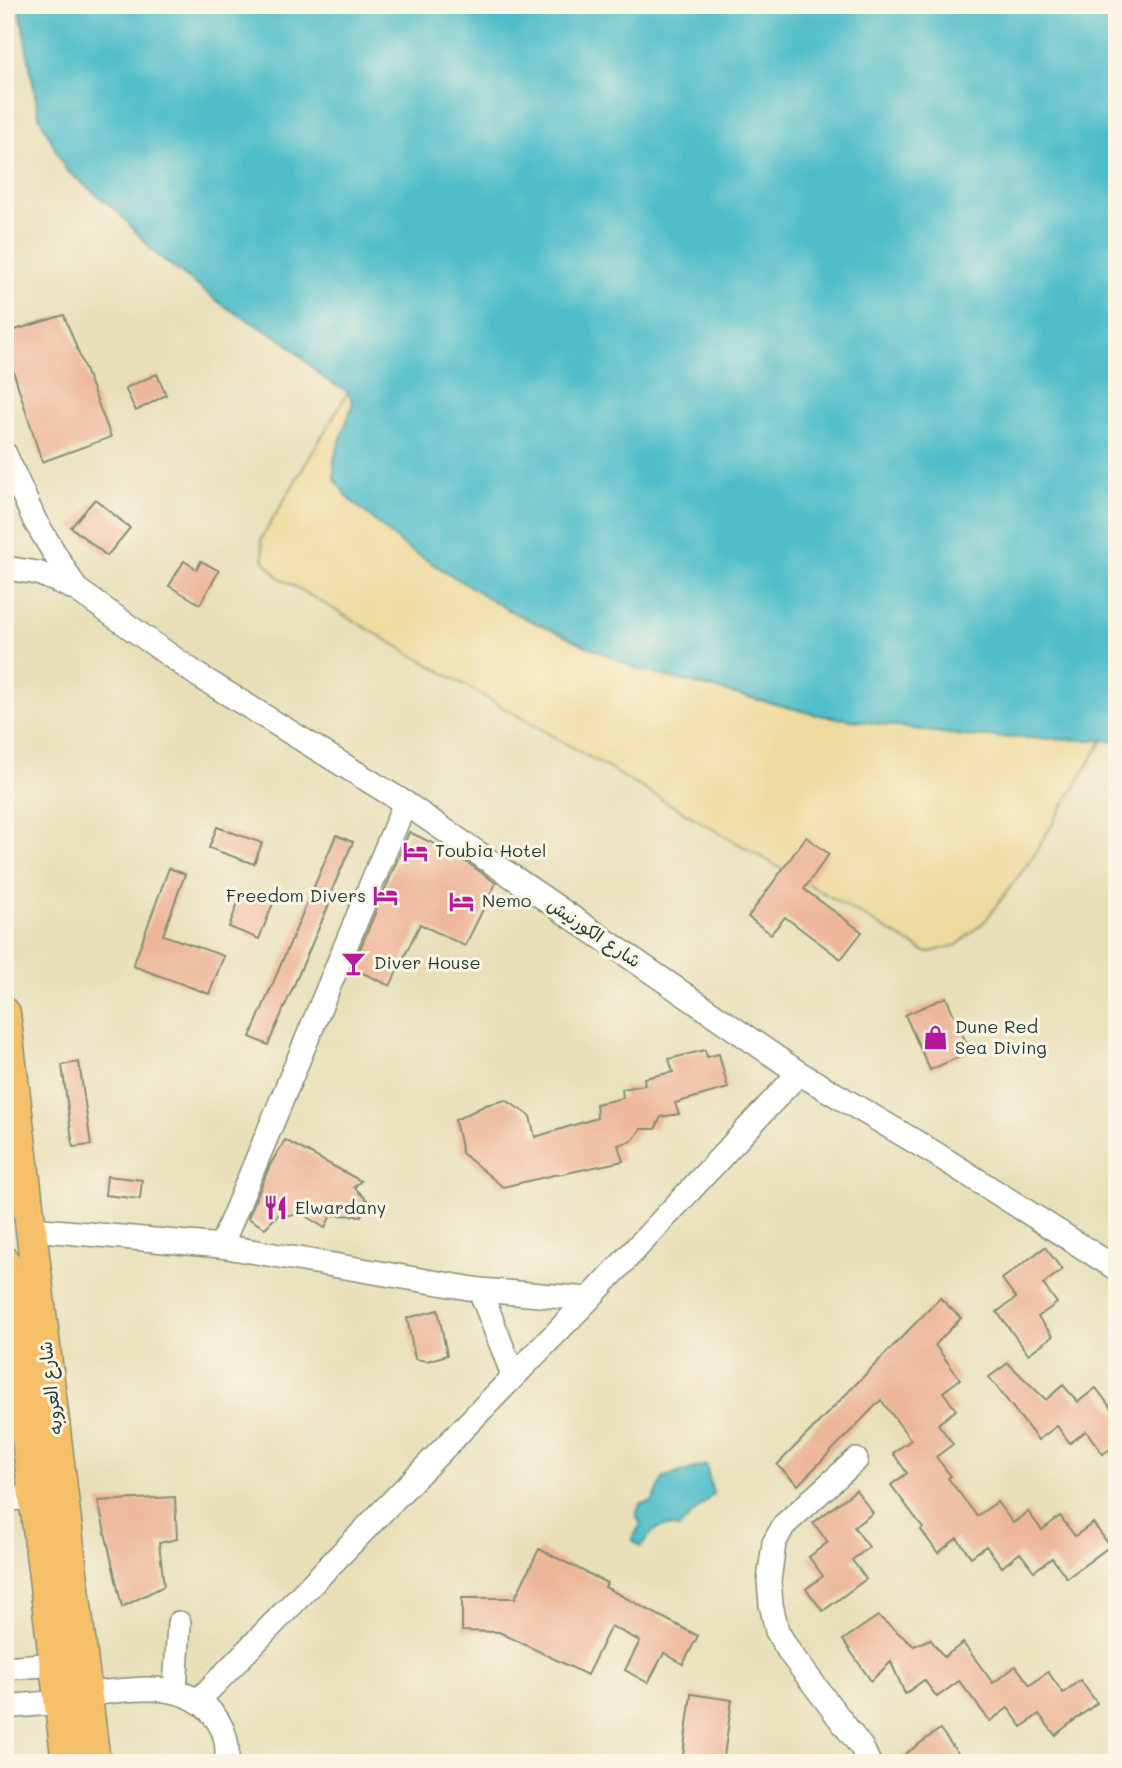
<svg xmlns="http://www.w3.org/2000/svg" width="1122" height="1768" font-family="Mali,'Playpen Sans Arabic',sans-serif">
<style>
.sand{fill:#eeda9e;stroke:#868c69;stroke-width:2}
.water{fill:#50bdc9;stroke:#387d7e;stroke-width:2}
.building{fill:#edb699}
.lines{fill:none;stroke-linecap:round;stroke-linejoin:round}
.minor-casing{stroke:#848e76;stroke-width:26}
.major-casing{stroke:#848e76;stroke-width:33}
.minor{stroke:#fff;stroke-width:23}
.major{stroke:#f6c06b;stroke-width:30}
.labels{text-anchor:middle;stroke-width:6;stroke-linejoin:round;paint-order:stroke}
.poi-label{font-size:18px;fill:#1f3d34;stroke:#fcf5e5;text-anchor:start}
.street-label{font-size:18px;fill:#1f3d34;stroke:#fcf5e5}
</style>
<rect width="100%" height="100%" fill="#fcf5e5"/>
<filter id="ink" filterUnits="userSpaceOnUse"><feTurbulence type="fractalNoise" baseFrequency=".0143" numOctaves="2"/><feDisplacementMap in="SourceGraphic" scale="14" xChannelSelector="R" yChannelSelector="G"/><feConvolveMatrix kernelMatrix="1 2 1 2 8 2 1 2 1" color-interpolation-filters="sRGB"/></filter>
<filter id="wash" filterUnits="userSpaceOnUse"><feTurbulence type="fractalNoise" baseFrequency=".00686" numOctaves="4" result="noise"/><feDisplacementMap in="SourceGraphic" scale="28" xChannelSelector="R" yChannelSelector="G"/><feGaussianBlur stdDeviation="1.57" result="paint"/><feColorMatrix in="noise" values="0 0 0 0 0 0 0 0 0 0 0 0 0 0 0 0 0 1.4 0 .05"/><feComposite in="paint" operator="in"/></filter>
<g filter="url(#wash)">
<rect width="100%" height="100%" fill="#e8dfb9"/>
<!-- sand -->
<path class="sand" d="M348 392 354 403 334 459V477L347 496 404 546 510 611 640 670 818 715 964 736 1103 740 1032 858 985 921 957 945 927 953 280 578 264 561 261 539Z"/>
<!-- water -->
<g class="water">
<path d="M19 5H1117V741L964 736 818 715 640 670 510 611 404 546 347 497 334 478V459L353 403 348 392 323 378 287 343 224 306 156 254 117 211 66 170 39 116Z"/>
<path d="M706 1465 713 1494 679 1528C655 1522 654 1531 640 1547L632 1539 641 1524 636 1516 640 1504 652 1502 664 1477Z"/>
</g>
<g id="blocks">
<!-- building -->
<g class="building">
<path d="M64 315 111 437 42 462 5 345V333Z"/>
<path d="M157 374 166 395 136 411 125 388Z"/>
<path d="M95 499 130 528 107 556 71 527Z"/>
<path d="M184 561 197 569 201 561 219 571 200 604 169 586Z"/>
<path d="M217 827 262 843 254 864 209 848Z"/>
<path d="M409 832 454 853 496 883 465 946 420 924 390 986 352 968Z"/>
<path d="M336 835 353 842 331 892 334 893 268 1045 250 1037Z"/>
<path d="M806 837 829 854 804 889 862 932 841 959 785 917 771 934 748 917Z"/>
<path d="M169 868 185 874 163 935 224 956 209 994 133 966Z"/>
<path d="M242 892 273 903 259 939 229 927Z"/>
<path d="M946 997 970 1052 930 1070 905 1015Z"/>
<path d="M705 1050 707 1057 719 1054 728 1088 675 1103 679 1114 661 1117 655 1129H641L632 1141 618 1145 623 1161 558 1175V1174L503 1187 462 1153 455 1120 486 1105 506 1100 530 1116 535 1137 597 1118 596 1104 623 1098 622 1089 645 1085 644 1078 673 1072 669 1059Z"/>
<path d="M79 1062 91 1145 73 1147 62 1065Z"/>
<path d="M285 1140 361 1181 354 1187 368 1201 361 1216 331 1215 325 1228 304 1215H278L265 1228 248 1218 270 1165Z"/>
<path d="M107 1176 142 1180 140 1199 105 1195Z"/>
<path d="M1045 1247 1062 1270 1043 1284 1057 1303 1038 1317 1053 1336 1028 1354 997 1312 1016 1298 1002 1279Z"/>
<path d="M940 1298 961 1318 935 1345 960 1379 943 1392 956 1410 938 1424 953 1444 936 1457 951 1476 948 1478 977 1516 997 1502 1013 1523 1028 1512 1042 1530 1060 1516 1075 1536 1093 1523 1110 1546 1067 1578 1052 1558 1034 1571 1020 1553 1002 1567 986 1546 971 1557 957 1538 938 1553 921 1530 923 1528 891 1485 907 1473 893 1453 911 1440 881 1400 798 1485 777 1465Z"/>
<path d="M438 1310 447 1355 427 1361 415 1359 407 1318Z"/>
<path d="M1008 1363 1046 1400 1063 1385 1078 1402 1096 1388 1117 1416V1444L1103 1454 1086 1431 1070 1443 1057 1426 1038 1440 989 1377Z"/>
<path d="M856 1490 873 1513 854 1527 869 1547 852 1560 866 1579 823 1611 806 1589 823 1576 809 1557 828 1542 813 1523Z"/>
<path d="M175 1497 177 1539 159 1543 164 1586 122 1607 98 1501Z"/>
<path d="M539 1549 607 1583 605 1587 698 1636 683 1664 664 1653 648 1683 625 1670 640 1641 611 1626 587 1675 499 1632 462 1631V1598H515Z"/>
<path d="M878 1616 914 1646 930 1639 944 1657 963 1643 993 1683 1016 1666 1030 1685 1048 1672 1063 1693 1080 1680 1097 1703 1055 1735 1039 1714 1022 1727 1008 1708 990 1721 959 1681 937 1697 924 1680 905 1694 891 1662 871 1681 843 1640Z"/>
<path d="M691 1694 732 1700 723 1763H682Z"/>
<path d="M940 1729 965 1763H893Z"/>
</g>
</g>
</g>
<g filter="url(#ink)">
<use href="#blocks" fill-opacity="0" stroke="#848e76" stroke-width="2"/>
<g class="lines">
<defs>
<g id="minor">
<path d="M5 454 35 521 76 589"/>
<path d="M5 568 38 573 76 589 199 676 405 803 799 1073 936 1154 1117 1269"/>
<path d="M32 1229 221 1246 480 1290 589 1299"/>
<path d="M221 1246 405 803"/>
<path d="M480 1290 513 1375"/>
<path d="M856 1460 784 1525 774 1543 769 1581 771 1604 777 1631 790 1653 862 1748 869 1763"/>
<path d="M5 1500 34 1496"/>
<path d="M5 1668 55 1664"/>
<path d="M175 1691 179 1623"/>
<path d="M87 1694C132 1690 189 1677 218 1721 226 1734 229 1747 226 1763"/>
<path d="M198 1701 589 1299 799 1073"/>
<path d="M5 1707 60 1702"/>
</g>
<g id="major">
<path d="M5 1013 95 1763"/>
<path d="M5 1262 67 1763"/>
</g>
</defs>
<!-- minor casing -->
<use href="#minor" class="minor-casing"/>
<!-- major casing -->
<use href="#major" class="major-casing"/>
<!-- minor -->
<use href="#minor" class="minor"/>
<!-- major -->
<use href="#major" class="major"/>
</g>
</g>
<!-- icons -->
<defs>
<symbol id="hotel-bare" viewBox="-9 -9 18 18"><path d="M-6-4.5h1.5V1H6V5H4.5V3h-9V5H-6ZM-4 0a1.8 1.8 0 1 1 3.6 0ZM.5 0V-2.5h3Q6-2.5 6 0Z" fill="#b5179e" stroke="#fcf5e5" stroke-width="2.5" paint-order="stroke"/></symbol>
<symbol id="bar-bare" viewBox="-9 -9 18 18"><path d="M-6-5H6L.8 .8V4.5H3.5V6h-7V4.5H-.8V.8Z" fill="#b5179e" stroke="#fcf5e5" stroke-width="2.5" paint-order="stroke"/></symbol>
<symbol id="shop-bare" viewBox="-9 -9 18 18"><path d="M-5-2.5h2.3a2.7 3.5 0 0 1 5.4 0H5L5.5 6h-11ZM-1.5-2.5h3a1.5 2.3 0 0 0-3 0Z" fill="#b5179e" stroke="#fcf5e5" stroke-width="2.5" paint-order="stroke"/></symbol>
<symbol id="restaurant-bare" viewBox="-9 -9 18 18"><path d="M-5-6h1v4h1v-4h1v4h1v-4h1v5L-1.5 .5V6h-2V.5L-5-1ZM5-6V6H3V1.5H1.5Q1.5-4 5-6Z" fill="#b5179e" stroke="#fcf5e5" stroke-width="2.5" paint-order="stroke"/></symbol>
</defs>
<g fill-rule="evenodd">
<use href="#hotel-bare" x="398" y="834" width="35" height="35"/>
<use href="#hotel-bare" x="368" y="878" width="35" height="35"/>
<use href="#hotel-bare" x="444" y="884" width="35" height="35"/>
<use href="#bar-bare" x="336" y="946" width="35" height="35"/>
<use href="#shop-bare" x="918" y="1020" width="35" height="35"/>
<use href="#restaurant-bare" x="258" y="1190" width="35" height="35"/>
</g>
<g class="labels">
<!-- poi labels -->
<g class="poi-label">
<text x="435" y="857">Toubia Hotel</text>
<text x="366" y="902" text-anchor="end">Freedom Divers</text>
<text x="482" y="907">Nemo</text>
<text x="374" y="969">Diver House</text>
<text x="955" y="1033">Dune Red<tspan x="955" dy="21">Sea Diving</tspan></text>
<text x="295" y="1214">Elwardany</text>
</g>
<!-- street labels -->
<g class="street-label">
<text transform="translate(594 933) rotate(34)" y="6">شارع الكورنيش</text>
<text transform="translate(51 1388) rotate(-97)" y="6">شارع العروبه</text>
</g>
</g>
<!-- margin -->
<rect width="1122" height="1768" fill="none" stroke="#fcf5e5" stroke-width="28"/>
</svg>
